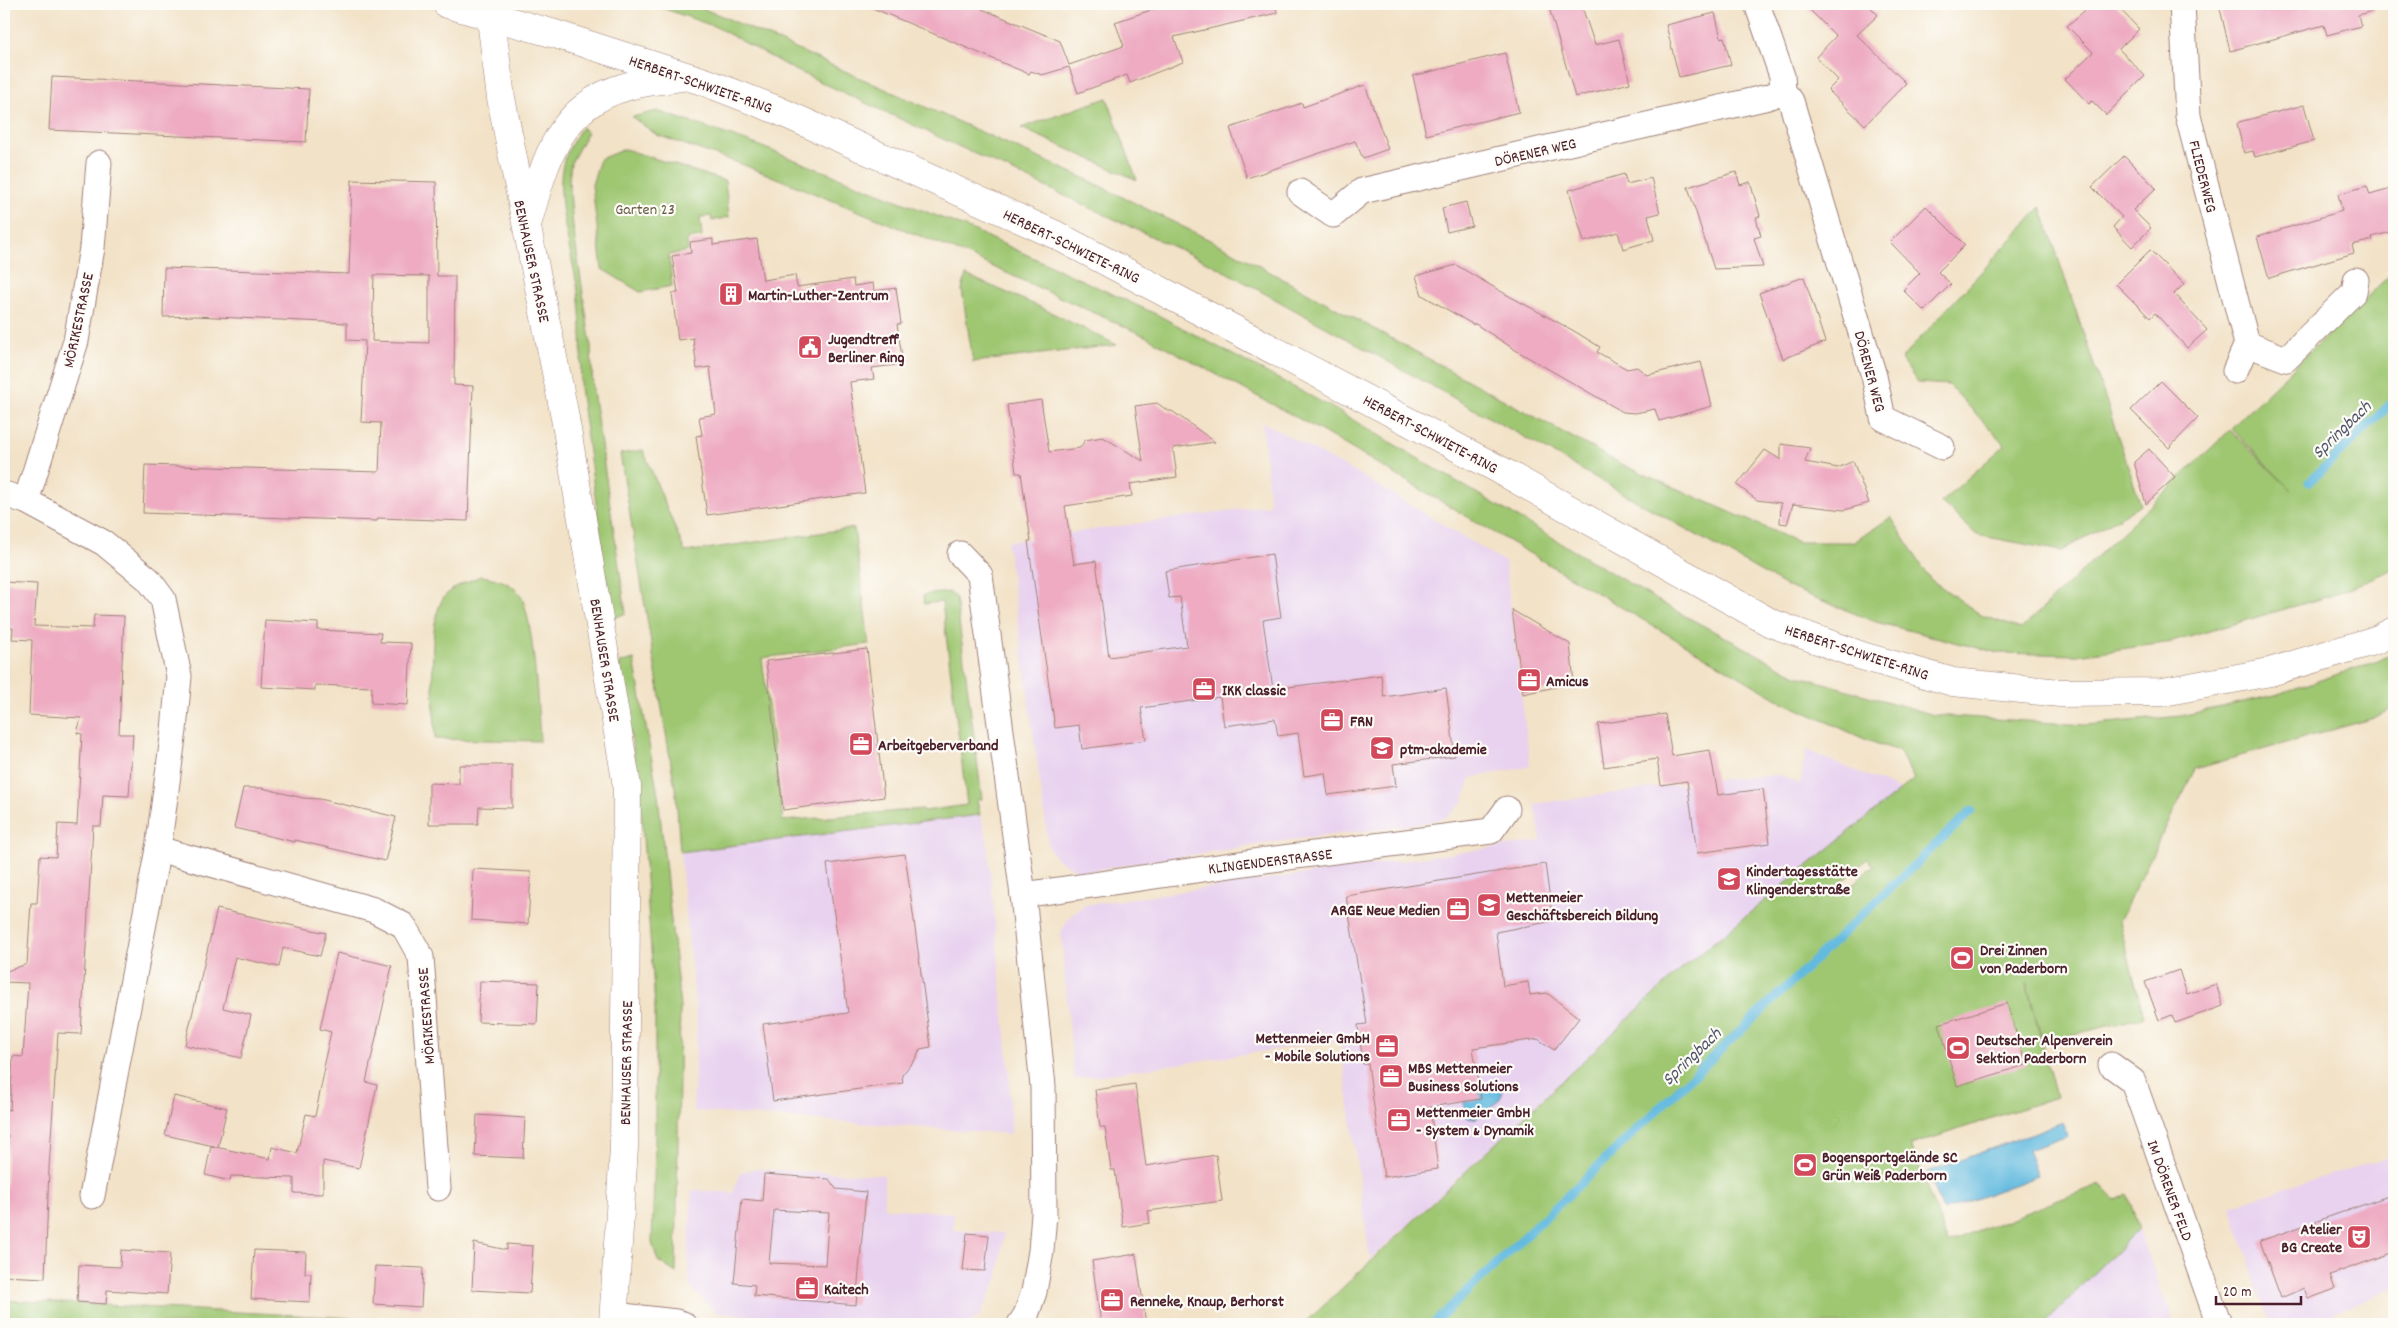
<svg xmlns="http://www.w3.org/2000/svg" width="2398" height="1328" font-family="Dekko,sans-serif">
<style>
.built{fill:#e8d2ef}
.green{fill:#9fc772;stroke:#74734e;fill-rule:evenodd}
.water{fill:#62badf;stroke:#566c85}
.lines{fill:none;stroke-linecap:round;stroke-linejoin:round}
.stream{stroke:#62badf;stroke-width:9}
.building{fill:#eeabc2;fill-rule:evenodd}
.street-casing{stroke:#9e8079;stroke-width:27}
.secondary-casing{stroke:#9e8079;stroke-width:29}
.street{stroke:#fff;stroke-width:25}
.secondary{stroke:#fff;stroke-width:28}
.labels{text-anchor:middle;stroke-width:4.5;stroke-linejoin:round;paint-order:stroke}
.street-label{font-size:16px;fill:#4a1f2b;stroke:#fdfcf7}
.park-label{font-size:16px;fill:#685a44;stroke:#fdfcf7}
.poi-label{font-size:16px;font-weight:bold;fill:#4a1f2b;stroke:#fdfcf7;text-anchor:start}
.water-label{font-size:18px;font-style:italic;fill:#52556a;stroke:#fdfcf7}
</style>
<rect width="100%" height="100%" fill="#fdfcf7"/>
<filter id="ink" filterUnits="userSpaceOnUse"><feTurbulence type="fractalNoise" baseFrequency=".02" numOctaves="2"/><feDisplacementMap in="SourceGraphic" scale="10" xChannelSelector="R" yChannelSelector="G"/><feConvolveMatrix kernelMatrix="1 2 1 2 8 2 1 2 1" color-interpolation-filters="sRGB"/></filter>
<filter id="wash" filterUnits="userSpaceOnUse"><feTurbulence type="fractalNoise" baseFrequency=".0096" numOctaves="4" result="noise"/><feDisplacementMap in="SourceGraphic" scale="20" xChannelSelector="R" yChannelSelector="G"/><feGaussianBlur stdDeviation="1.12" result="paint"/><feColorMatrix in="noise" values="0 0 0 0 0 0 0 0 0 0 0 0 0 0 0 0 0 1.4 0 .05"/><feComposite in="paint" operator="in"/></filter>
<g filter="url(#wash)">
<rect width="100%" height="100%" fill="#f2e2c7"/>
<!-- built -->
<g class="built">
<path d="M1262 422 1362 476 1505 562 1530 766 1471 778 1463 802 1447 817 1425 823 1276 842 1081 872 1058 860 1049 848 1007 542 1270 505Z"/>
<path d="M1806 750 1901 790 1682 968 1370 1260 1340 1040 1074 1079 1061 932 1070 916 1085 905 1541 841 1535 804 1711 780 1779 775 1800 784Z"/>
<path d="M980 815 987 839 1009 1070 1011 1134 693 1111 697 1023 680 852Z"/>
<path d="M2394 1155V1289L2303 1324H2270L2230 1206Z"/>
<path d="M753 1169 884 1175V1208L954 1213 953 1230 1004 1233 998 1277 979 1317 966 1324H821L716 1312 690 1287 688 1259 692 1190 733 1193 740 1173Z"/>
<path d="M2139 1229 2174 1324H2044Z"/>
</g>
<!-- green -->
<g class="green">
<path d="M651 4H690L722 16 1086 179 1228 249 1621 464 1798 542H1854L1891 517 1930 579 1981 615 2021 629 2230 430 2291 490 2231 428 2394 271V569L2333 595 2172 642 2077 655 1998 653 1876 622 1788 587 1517 433 1217 267 793 69 716 27Z"/>
<path d="M1107 98 1137 180 1021 128Z"/>
<path d="M657 111 752 143 975 231 1158 315 1331 407 1674 610 1796 675 1934 715 2086 725 2181 716 2275 695 2378 661 2394 653V707L2374 718 2195 769 2119 921 2144 1017 2043 1042 2026 982 2056 1097 1911 1145 1948 1243 2100 1184 2115 1200 2127 1193 2139 1229 2044 1324H1304L1682 968 1914 779 1899 751 1869 741 1781 701 1318 429 1145 336 967 255 744 165 657 135 632 117ZM1867 859 1874 865 1840 896 1834 889Z"/>
<path d="M582 127 587 133 571 163 569 180 573 227 591 346 593 391 626 613 612 619 580 387C582 355 582 324 578 292 573 256 553 195 564 161 568 149 575 138 582 127Z"/>
<path d="M625 149 725 181 729 217 712 221 711 216 700 217 702 237 687 239 688 251 669 255 672 286 640 292 602 269 592 185 600 159Z"/>
<path d="M2041 207 2141 505 2061 551 1977 535 1941 502 2005 445 1949 385 1918 383 1901 359Z"/>
<path d="M966 275 1040 307 1117 345 973 362 962 290Z"/>
<path d="M643 450 685 552 854 528 869 644 762 658 783 821 923 809 924 811 967 805 942 602 924 604 923 595 949 592 956 598 982 799 977 800 980 815 680 852 676 794 620 454Z"/>
<path d="M481 576C495 578 509 581 519 593 534 612 538 712 540 741L435 739C435 705 426 629 442 600 450 587 469 581 481 576Z"/>
<path d="M634 659 658 795 680 1007 676 1273 658 1261 652 1243 655 1150V1007L640 793 619 663Z"/>
<path d="M4 1300 471 1324H4Z"/>
</g>
<!-- water -->
<g class="water">
<path d="M1492 1082C1518 1088 1489 1113 1476 1118 1465 1122 1461 1110 1465 1101Z"/>
<path d="M2063 1122 2068 1136 2028 1150 2038 1176 1942 1211 1928 1172Z"/>
</g>
<g class="lines">
<!-- stream -->
<g class="stream">
<path d="M2309 482 2394 401"/>
<path d="M1433 1324 1971 811"/>
</g>
</g>
<g id="blocks">
<!-- building -->
<g class="building">
<path d="M863 4H984L982 9 1060 41 1069 65 1124 46 1115 22 1169 4H1276L1277 13 1174 37 1183 62 1130 83 1127 75 1078 93 1069 67 1042 75 1031 71 1029 74Z"/>
<path d="M1548 4H1581L1595 45 1619 39 1630 83 1575 97Z"/>
<path d="M1804 4H1867L1878 15 1857 35 1906 83 1865 125 1828 90 1838 80 1816 57 1836 36Z"/>
<path d="M2092 4H2115L2139 29 2119 49 2145 76 2106 115 2092 101 2089 104 2065 79 2093 52 2067 26Z"/>
<path d="M2219 4H2373L2374 11 2358 15 2361 26 2327 35 2324 25 2230 51Z"/>
<path d="M1715 13 1721 38 1724 37 1731 65 1679 77 1666 25Z"/>
<path d="M1505 53 1519 112 1426 135 1413 76Z"/>
<path d="M52 77 309 89 306 142 49 130Z"/>
<path d="M1365 85 1388 149 1363 158 1355 141 1247 178 1230 128 1302 103 1303 107Z"/>
<path d="M2304 105 2314 141 2255 157 2253 151 2244 153 2237 124 2239 122Z"/>
<path d="M2124 156 2156 188 2133 210 2151 228 2132 247 2113 227 2122 217 2092 187Z"/>
<path d="M1736 172 1740 185 1750 182 1760 216 1756 218 1761 236 1754 238 1763 267 1714 269 1688 187Z"/>
<path d="M1624 174 1627 184 1651 178 1660 213 1648 216 1654 240 1623 249 1618 232 1584 242 1569 190Z"/>
<path d="M352 180 436 182 437 276H455L454 385 473 386 468 521 378 518 377 521 143 513 145 465 379 472 381 423 361 422 365 341 347 340V323L194 316 163 317 164 268 349 274ZM374 275 429 276V343L372 341Z"/>
<path d="M2367 186 2370 195 2394 188V231L2372 237 2373 240 2352 245 2354 253 2269 278 2257 237 2342 211 2338 194Z"/>
<path d="M1466 202 1472 226 1447 232 1442 208Z"/>
<path d="M1926 206 1965 245 1938 272 1951 284 1924 311 1903 290 1920 273 1890 242Z"/>
<path d="M713 239V245L757 239 763 280 795 275 797 287 853 279 854 286 873 283 874 291 896 288 901 324H897L903 364 872 368 874 379 850 382 865 493 707 515 696 436 702 435 699 417 716 414 710 367 697 369 693 338 678 340 672 293H678L672 256 691 253 690 242Z"/>
<path d="M2150 250 2184 284 2174 294 2207 330 2187 348 2155 313 2150 318 2116 284Z"/>
<path d="M1456 265 1509 296 1574 331 1600 347 1597 352 1627 369 1637 367 1647 375 1701 362 1712 406 1659 421 1655 409 1635 413 1623 412 1517 351 1474 323V325L1422 295 1416 276Z"/>
<path d="M1804 277 1825 342 1783 359 1759 293Z"/>
<path d="M2161 381 2198 418 2169 448 2131 410Z"/>
<path d="M1041 400 1049 452 1080 448 1085 440 1103 437 1143 461 1135 406 1157 403 1168 411H1172L1215 442 1173 448 1177 477 1130 484 1132 496 1065 506 1074 564 1096 561 1109 657 1187 646 1180 597 1169 598 1165 571 1272 554 1281 617 1263 620 1273 689 1381 675 1384 697 1446 688 1455 756 1393 764 1396 786 1328 795 1325 773 1304 776 1298 733 1278 736 1275 719 1224 726 1220 697 1141 708 1146 740 1082 749 1079 725 1055 728 1028 541H1031L1021 473H1016L1007 405Z"/>
<path d="M1781 444 1810 448 1805 462 1838 468 1853 461 1869 503 1844 510 1793 504 1787 524 1780 523 1781 503 1757 500 1737 485 1765 450 1781 460Z"/>
<path d="M2149 449 2175 477 2146 504 2134 462Z"/>
<path d="M4 582 37 584 34 626 93 628 94 615 124 616 119 734H133L129 796 103 795 101 826H93L81 1034 58 1033 49 1168 45 1278 4 1276V1219L8 1136H4V1109L10 1110 13 1056 23 1057 28 983 4 982V972L27 964 31 903H37L40 856 56 857 58 824 77 825 82 734 77 733 81 718 29 715 32 640 12 639 13 628H4Z"/>
<path d="M1512 610 1570 644 1574 683 1523 694Z"/>
<path d="M265 620 318 623V630L381 633 380 642 411 643 408 705 371 703 372 687 315 685V690L261 687Z"/>
<path d="M867 649 884 797 783 810 766 661Z"/>
<path d="M1665 714 1672 756 1710 750 1718 795 1763 789 1770 843 1697 853 1687 781 1661 785 1657 759 1604 767 1598 724Z"/>
<path d="M459 765H512V808L479 807 478 824H429V783L459 784Z"/>
<path d="M243 788H262L303 798 320 799 396 817 385 861 295 840V842L234 828Z"/>
<path d="M905 854 931 1047 920 1049 916 1058 902 1075 903 1083 773 1101 763 1024 848 1013 827 864Z"/>
<path d="M1545 864 1553 921 1496 932 1503 986 1528 982 1530 995 1547 993 1579 1018 1554 1050 1538 1039 1473 1048 1481 1099 1430 1107 1438 1169 1384 1177 1368 1064H1363L1358 1025 1367 1024 1346 896Z"/>
<path d="M473 869 531 872 528 924 471 920Z"/>
<path d="M217 909 326 933 320 956 283 948 279 967 235 957 223 1008 251 1015 241 1058 185 1045Z"/>
<path d="M337 953 392 966 366 1082 377 1085 359 1168 323 1161V1194L294 1193V1178L231 1176 230 1181 205 1175 211 1146 270 1159 272 1147 297 1153 306 1114 315 1116 325 1068 323 1067 331 1032 320 1029Z"/>
<path d="M2179 970 2187 994 2216 984 2223 1006 2175 1023 2172 1015 2159 1020 2145 982Z"/>
<path d="M480 981 539 983 537 1024 478 1022Z"/>
<path d="M2007 1003 2026 1065 1957 1086 1939 1024Z"/>
<path d="M1135 1084 1146 1166 1216 1155 1222 1201 1148 1211 1150 1223 1123 1227 1115 1170H1111L1105 1127H1100L1095 1090Z"/>
<path d="M174 1096 227 1108 218 1147 165 1135Z"/>
<path d="M477 1115 525 1118 523 1158 475 1156Z"/>
<path d="M764 1174 829 1179 836 1189 866 1192 856 1305 754 1296 755 1285 734 1283 742 1199 762 1201ZM774 1210 829 1213 825 1265 769 1263Z"/>
<path d="M2394 1194V1252L2330 1275 2335 1289 2308 1299 2304 1288 2281 1298 2260 1241Z"/>
<path d="M967 1233 989 1235 985 1271 963 1270Z"/>
<path d="M474 1243 507 1250V1244L533 1246 530 1293 472 1290Z"/>
<path d="M121 1250 170 1253 167 1294 107 1290 106 1304 77 1302 79 1265 120 1267Z"/>
<path d="M254 1250 306 1252 305 1273H311L310 1302 251 1299Z"/>
<path d="M1136 1254 1146 1324H1101L1092 1261Z"/>
<path d="M375 1266 423 1268 421 1307 373 1304Z"/>
</g>
</g>
</g>
<g filter="url(#ink)">
<use href="#blocks" fill-opacity="0" stroke="#9e8079" stroke-width="1"/>
<g class="lines">
<defs>
<g id="street">
<path d="M1757 4 1782 76 1783 91 1791 101 1874 376 1883 418 1942 447"/>
<path d="M2182 4 2188 116 2247 344 2235 371"/>
<path d="M1300 192 1333 215 1362 191 1768 97 1783 91"/>
<path d="M2247 344 2286 359 2354 292 2356 280"/>
<path d="M4 494 26 501 104 543 148 579 163 599 179 676 174 730 158 849 92 1196"/>
<path d="M26 501 76 341 92 248 99 163"/>
<path d="M960 554 980 575 1023 895 1043 1086 1044 1214 1041 1251 1034 1292 1026 1315 1020 1324"/>
<path d="M158 849 374 910 403 925 421 957 438 1188"/>
<path d="M1023 895 1266 860 1491 831 1507 809"/>
<path d="M2111 1065 2133 1081 2219 1324"/>
<path d="M614 1315 676 1322 683 1324"/>
</g>
<g id="secondary">
<path d="M447 4 555 34 705 82 777 110 1056 235 1500 470 1771 623 1862 656 1953 682 2060 693 2163 692 2270 672 2376 640 2394 631"/>
<path d="M489 4 501 98 564 412 627 786 624 1147 613 1324"/>
<path d="M527 225C544 165 557 106 625 87 643 81 663 80 682 77"/>
</g>
</defs>
<!-- street casing -->
<use href="#street" class="street-casing"/>
<!-- secondary casing -->
<use href="#secondary" class="secondary-casing"/>
<!-- street -->
<use href="#street" class="street"/>
<!-- secondary -->
<use href="#secondary" class="secondary"/>
</g>
</g>
<!-- icons -->
<defs>
<symbol id="building-square" viewBox="-11 -11 22 22"><rect x="-9" y="-9" width="18" height="18" rx="4" fill="#d1495b" stroke="#fdfcf7"/><path d="M-4-6H4V6H1V3H-1V6H-4ZM-2.5-4.3h1.7v1.8h-1.7ZM.8-4.3h1.7v1.8H.8ZM-2.5-1h1.7V.8h-1.7ZM.8-1h1.7V.8H.8Z" fill="#fff"/></symbol>
<symbol id="civic-square" viewBox="-11 -11 22 22"><rect x="-9" y="-9" width="18" height="18" rx="4" fill="#d1495b" stroke="#fdfcf7"/><path d="M-.6-6.5H3V-4.5H.6V-3L4-1V1h2V6H-6V1h2V-1L-.6-3ZM-1.2 2.5V6h2.4V2.5Z" fill="#fff"/></symbol>
<symbol id="office-square" viewBox="-11 -11 22 22"><rect x="-9" y="-9" width="18" height="18" rx="4" fill="#d1495b" stroke="#fdfcf7"/><path d="M-6-3h4V-5.5h4V-3h4V5H-6ZM-1-4.5V-3h2v-1.5ZM-6 0V1H6V0Z" fill="#fff"/></symbol>
<symbol id="school-square" viewBox="-11 -11 22 22"><rect x="-9" y="-9" width="18" height="18" rx="4" fill="#d1495b" stroke="#fdfcf7"/><path d="M0-5L7-2L0 1L-7-2ZM-4 1L0 2.5L4 1V4Q0 6-4 4Z" fill="#fff"/></symbol>
<symbol id="stadium-square" viewBox="-11 -11 22 22"><rect x="-9" y="-9" width="18" height="18" rx="4" fill="#d1495b" stroke="#fdfcf7"/><path d="M0-5a6.5 5 0 1 0 0 10a6.5 5 0 1 0 0-10ZM-3.5-1.8h7v3.6h-7Z" fill="#fff"/></symbol>
<symbol id="theatre-square" viewBox="-11 -11 22 22"><rect x="-9" y="-9" width="18" height="18" rx="4" fill="#d1495b" stroke="#fdfcf7"/><path d="M-5-5.5Q0-4 5-5.5V0Q5 5 0 6Q-5 5-5 0ZM-3.3-2.5H-1v1.5H-3.3ZM1-2.5H3.3v1.5H1ZM-2.8 1Q0 5.5 2.8 1Z" fill="#fff"/></symbol>
</defs>
<g fill-rule="evenodd">
<use href="#building-square" x="717" y="280" width="28" height="28"/>
<use href="#civic-square" x="796" y="333" width="28" height="28"/>
<use href="#office-square" x="1515" y="666" width="28" height="28"/>
<use href="#office-square" x="1190" y="675" width="28" height="28"/>
<use href="#office-square" x="1318" y="706" width="28" height="28"/>
<use href="#office-square" x="847" y="730" width="28" height="28"/>
<use href="#school-square" x="1368" y="734" width="28" height="28"/>
<use href="#school-square" x="1715" y="865" width="28" height="28"/>
<use href="#school-square" x="1475" y="891" width="28" height="28"/>
<use href="#office-square" x="1444" y="895" width="28" height="28"/>
<use href="#stadium-square" x="1948" y="944" width="28" height="28"/>
<use href="#office-square" x="1373" y="1032" width="28" height="28"/>
<use href="#stadium-square" x="1944" y="1034" width="28" height="28"/>
<use href="#office-square" x="1377" y="1062" width="28" height="28"/>
<use href="#office-square" x="1385" y="1106" width="28" height="28"/>
<use href="#stadium-square" x="1791" y="1151" width="28" height="28"/>
<use href="#theatre-square" x="2345" y="1223" width="28" height="28"/>
<use href="#office-square" x="793" y="1274" width="28" height="28"/>
<use href="#office-square" x="1098" y="1286" width="28" height="28"/>
</g>
<g class="labels">
<!-- street labels -->
<g class="street-label">
<text transform="translate(701 83) rotate(19)" y="6">HERBERT-SCHWIETE-RING</text>
<text transform="translate(1535 151) rotate(-13)" y="6">DÖRENER WEG</text>
<text transform="translate(2204 176) rotate(76)" y="6">FLIEDERWEG</text>
<text transform="translate(1072 245) rotate(26)" y="6">HERBERT-SCHWIETE-RING</text>
<text transform="translate(533 261) rotate(78)" y="6">BENHAUSER STRASSE</text>
<text transform="translate(77 320) rotate(-78)" y="6">MÖRIKESTRASSE</text>
<text transform="translate(1871 371) rotate(75)" y="6">DÖRENER WEG</text>
<text transform="translate(1431 433) rotate(28)" y="6">HERBERT-SCHWIETE-RING</text>
<text transform="translate(1857 651) rotate(18)" y="6">HERBERT-SCHWIETE-RING</text>
<text transform="translate(606 660) rotate(81)" y="6">BENHAUSER STRASSE</text>
<text transform="translate(1270 860) rotate(-7)" y="6">KLINGENDERSTRASSE</text>
<text transform="translate(425 1016) rotate(-94)" y="6">MÖRIKESTRASSE</text>
<text transform="translate(625 1063) rotate(-89)" y="6">BENHAUSER STRASSE</text>
<text transform="translate(2171 1190) rotate(70)" y="6">IM DÖRENER FELD</text>
</g>
<!-- park labels -->
<g class="park-label">
<text x="645" y="214">Garten 23</text>
</g>
<!-- poi labels -->
<g class="poi-label">
<text x="748" y="300">Martin-Luther-Zentrum</text>
<text x="828" y="344">Jugendtreff<tspan x="828" dy="18">Berliner Ring</tspan></text>
<text x="1546" y="686">Amicus</text>
<text x="1222" y="695">IKK classic</text>
<text x="1350" y="726">FRN</text>
<text x="878" y="750">Arbeitgeberverband</text>
<text x="1400" y="754">ptm-akademie</text>
<text x="1746" y="876">Kindertagesstätte<tspan x="1746" dy="18">Klingenderstraße</tspan></text>
<text x="1506" y="902">Mettenmeier<tspan x="1506" dy="18">Geschäftsbereich Bildung</tspan></text>
<text x="1440" y="915" text-anchor="end">ARGE Neue Medien</text>
<text x="1980" y="955">Drei Zinnen<tspan x="1980" dy="18">von Paderborn</tspan></text>
<text x="1370" y="1043" text-anchor="end">Mettenmeier GmbH<tspan x="1370" dy="18">- Mobile Solutions</tspan></text>
<text x="1976" y="1045">Deutscher Alpenverein<tspan x="1976" dy="18">Sektion Paderborn</tspan></text>
<text x="1408" y="1073">MBS Mettenmeier<tspan x="1408" dy="18">Business Solutions</tspan></text>
<text x="1416" y="1117">Mettenmeier GmbH<tspan x="1416" dy="18">- System &amp; Dynamik</tspan></text>
<text x="1822" y="1162">Bogensportgelände SC<tspan x="1822" dy="18">Grün Weiß Paderborn</tspan></text>
<text x="2342" y="1234" text-anchor="end">Atelier<tspan x="2342" dy="18">BG Create</tspan></text>
<text x="824" y="1294">Kaitech</text>
<text x="1130" y="1306">Renneke, Knaup, Berhorst</text>
</g>
<!-- water labels -->
<g class="water-label">
<text transform="translate(2341 429) rotate(-44)" y="6">Springbach</text>
<text transform="translate(1691 1056) rotate(-44)" y="6">Springbach</text>
</g>
</g>
<!-- margin -->
<rect width="2398" height="1328" fill="none" stroke="#fdfcf7" stroke-width="20"/>
<!-- scale -->
<path d="M2216 1296v8h85v-8" fill="none" stroke="#4a1f2b" stroke-width="2.5"/>
<text x="2223" y="1296" font-size="15" fill="#4a1f2b" stroke="#fdfcf7" stroke-width="4" paint-order="stroke">20 m</text>
</svg>
